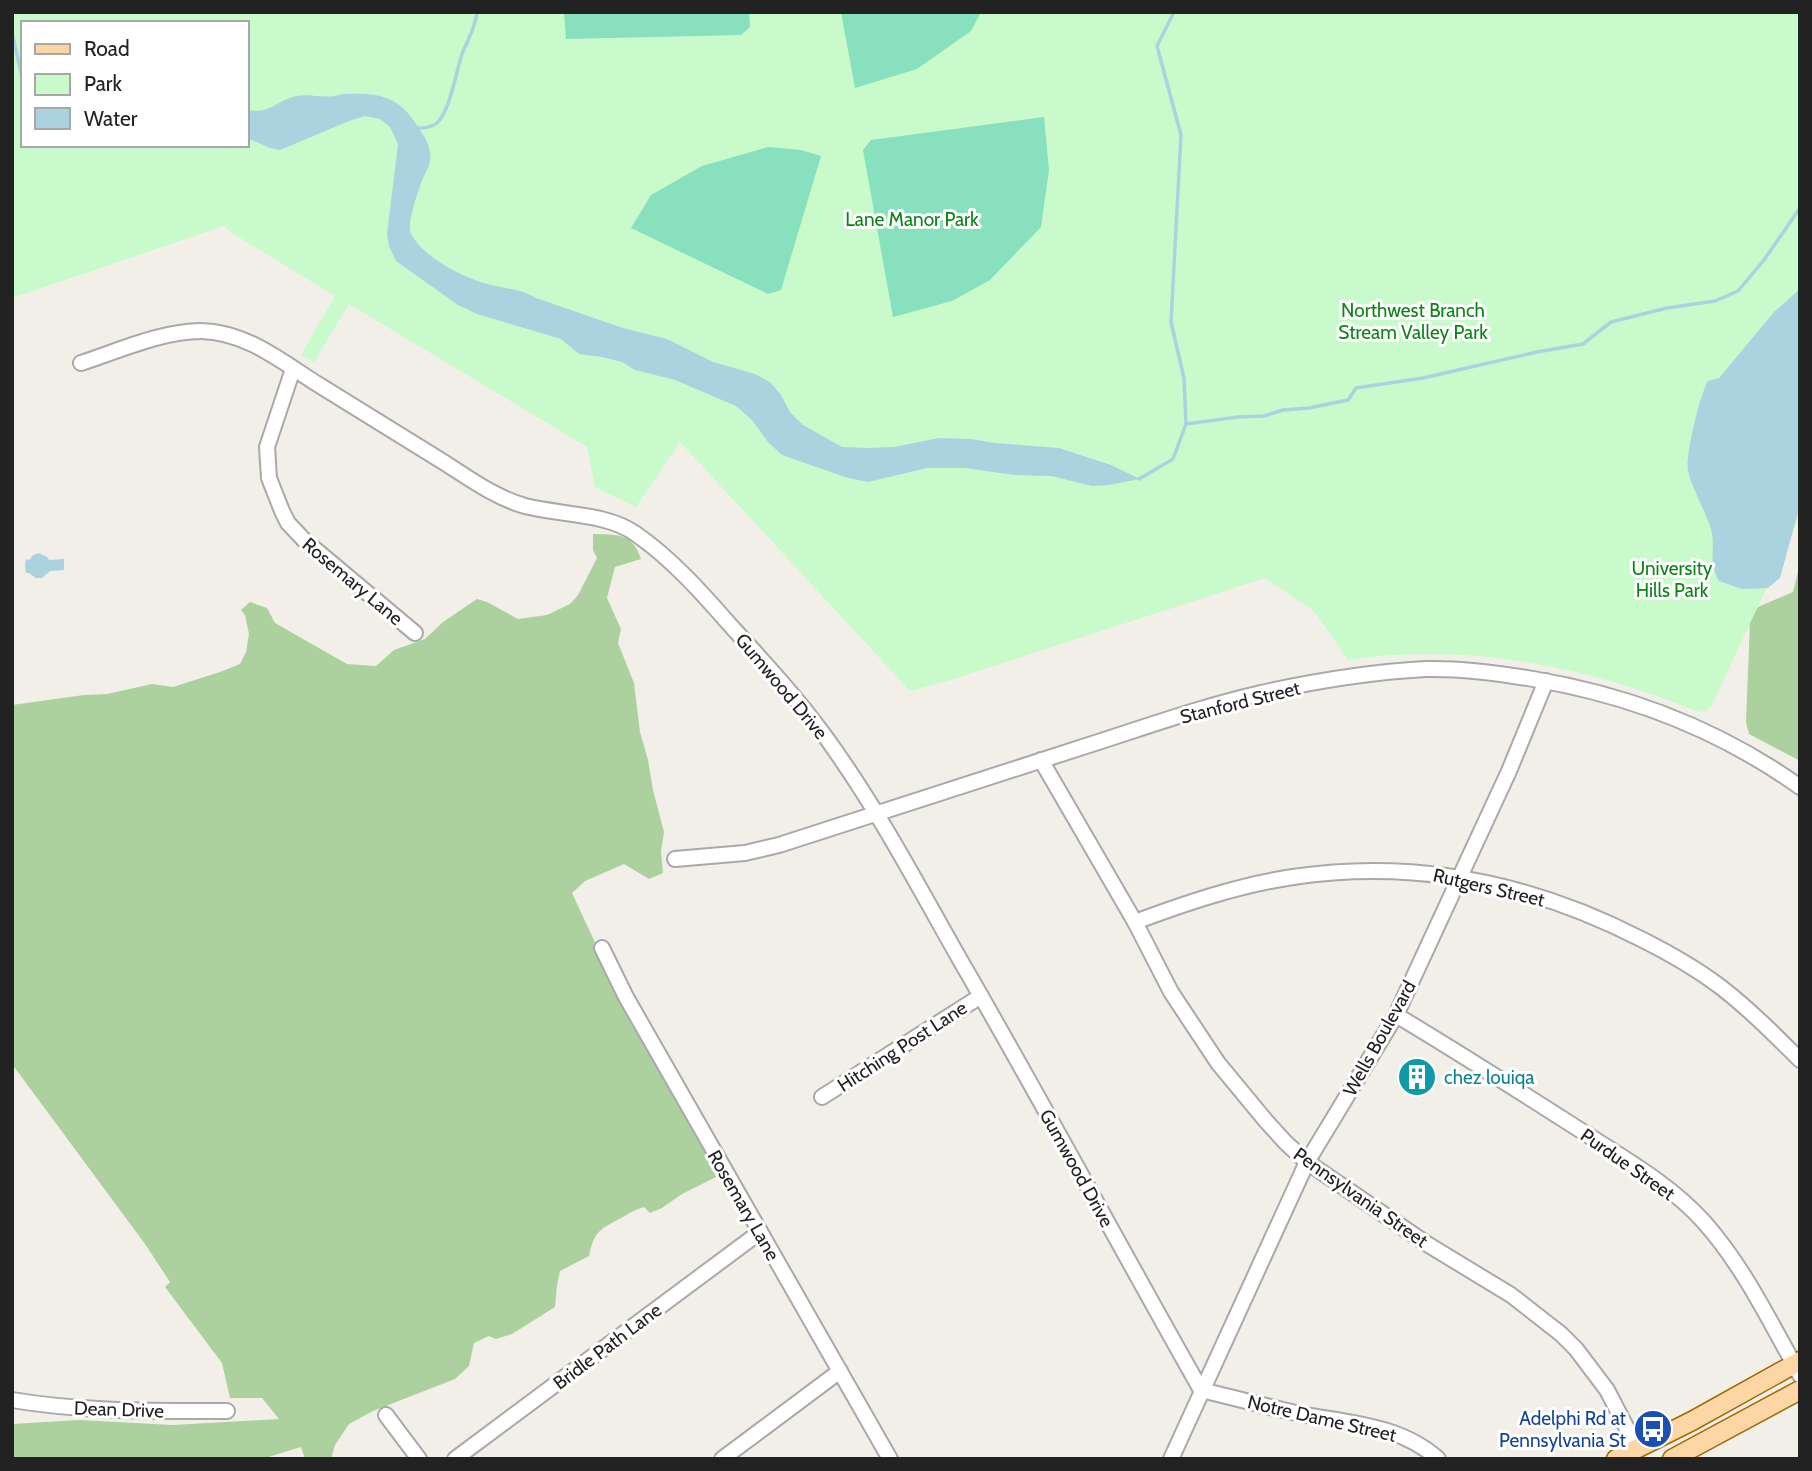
<svg xmlns="http://www.w3.org/2000/svg" width="1812" height="1471" font-family="Cabin,sans-serif">
<style>
.forest{fill:#add19e}
.park{fill:#c8facc;fill-rule:evenodd}
.pitch{fill:#88e0be}
.water{fill:#aad3df}
.lines{fill:none;stroke-linecap:round;stroke-linejoin:round}
.stream{stroke:#aad3df;stroke-width:3.5}
.minor-casing{stroke:#a9a9a9;stroke-width:18}
.major-casing{stroke:#a06b00;stroke-width:21}
.minor{stroke:#fff;stroke-width:14}
.major{stroke:#fcd6a4;stroke-width:18}
.labels{text-anchor:middle;stroke-width:6;stroke-linejoin:round;paint-order:stroke}
.park-label{font-size:19px;fill:#0c8416;stroke:#fff}
.street-label{font-size:19px;fill:#222;stroke:#fff}
.culture-label{font-size:19px;fill:#0d838f;stroke:#fff;text-anchor:start}
.transit-label{font-size:19px;fill:#164399;stroke:#fff;text-anchor:end}
</style>
<rect width="100%" height="100%" fill="#f2efe9"/>
<!-- forest -->
<g class="forest">
<path d="M593 534C617 535 632 532 641 559L615 567 607 598 621 629 618 643 634 683 640 732 648 760 653 790 664 832 661 852 663 873 649 879 624 864 585 881 572 893 612 979 696 1127 716 1177 682 1194 662 1208 650 1213 644 1207C633 1210 629 1214 619 1219 599 1230 594 1232 589 1256L560 1271 557 1285 555 1307 512 1334 496 1339 489 1336 474 1343 469 1366 455 1379 373 1411 349 1424 335 1445 331 1459H305L301 1447 262 1459H12V1424L79 1420 173 1425 279 1419 262 1398H230L222 1363 165 1287 170 1282 145 1244 12 1064V705L84 695 107 694 152 684 173 687 220 672 240 664 246 652 249 634 245 615 241 610 250 602 267 608 275 623 347 664 376 666 394 650 425 639 443 622 477 599 487 602 518 619 547 615 570 604 578 595 597 558 593 550Z"/>
<path d="M1800 563V761L1749 734 1746 722 1750 621 1758 607 1793 592Z"/>
</g>
<!-- park -->
<path class="park" d="M12 12H1800V516L1711 707 1705 711 1699 712C1601 673 1503 649 1396 655 1380 655 1364 658 1348 660L1314 611 1265 578 954 679 910 691 680 442 636 507 595 487 587 447 349 304 314 362 301 355 335 296 232 233 224 226 12 298ZM23 23H247V145H23Z"/>
<!-- pitch -->
<g class="pitch">
<path d="M564 12H749L750 27 741 35 566 39Z"/>
<path d="M841 12H981L971 31 917 69 855 88Z"/>
<path d="M1044 117 1049 170 1041 227 990 280 952 301 893 317 863 150 871 140Z"/>
<path d="M768 147 801 150 821 156 781 290 768 294 631 228 651 195 702 166Z"/>
</g>
<!-- water -->
<g class="water">
<path d="M342 94C376 93 397 94 416 124 422 133 429 142 430 153 432 163 427 169 423 178 419 189 406 224 411 234 424 258 465 279 491 285 507 289 522 289 536 298L623 328 667 339 713 362 755 374 770 382 781 395 790 412 803 425 842 447 867 448 894 447 939 438 971 439 995 443 1059 448 1111 465 1140 479 1109 485 1092 486 1051 476 1014 475 965 468H927L868 482 848 478 782 455 768 442 752 420 736 406 675 380 635 370 622 362 602 357 579 354 561 339 477 314 458 305 396 261 389 246 387 234 398 144 390 127 380 119 365 116 349 121 280 150 270 148 247 138V110C271 114 276 101 296 96 311 93 328 100 342 94Z"/>
<path d="M1800 289V505L1780 578 1768 588 1742 589 1719 581C1708 562 1715 552 1712 533 1707 512 1693 492 1688 471 1685 456 1700 394 1708 381L1719 378 1774 312Z"/>
<path d="M39 553 47 557 49 560 64 559V570L50 571 42 578H36L29 573H26L25 565 26 559 29 560 33 555Z"/>
</g>
<g class="lines">
<!-- stream -->
<g class="stream">
<path d="M12 33 23 81"/>
<path d="M416 128C423 128 431 128 437 123 450 111 456 72 462 54 468 39 475 29 477 12"/>
<path d="M1186 424 1238 417 1264 416 1283 410 1309 408 1348 400 1356 388 1423 378 1537 352 1583 344 1611 322 1667 308 1715 301 1738 291 1764 260 1800 208"/>
<path d="M1139 479 1173 459 1186 424 1184 378 1171 322 1181 135 1157 46 1174 12"/>
</g>
<defs>
<g id="minor">
<path d="M81 363C118 351 162 331 201 331 247 332 282 362 319 385 361 411 403 437 445 463 470 479 496 498 525 506 560 515 607 513 636 534 672 559 702 593 731 626 764 662 798 699 827 739 877 808 917 884 959 958 1042 1101 1120 1247 1201 1390"/>
<path d="M293 369 267 447 269 478 282 511 288 523 304 540 415 633"/>
<path d="M1041 760 1135 922 1171 992 1218 1063 1266 1121 1286 1143 1307 1162 1427 1244 1511 1295 1561 1334 1576 1349 1607 1390 1637 1448"/>
<path d="M675 859 745 853 779 845C883 811 987 777 1092 744 1148 726 1204 706 1261 693 1315 681 1371 672 1426 669 1462 668 1498 673 1533 679 1629 695 1720 730 1800 787"/>
<path d="M1135 922C1186 903 1239 885 1293 877 1415 859 1532 883 1641 939 1669 953 1697 969 1722 988 1750 1010 1775 1035 1800 1060"/>
<path d="M602 948 626 997 890 1459"/>
<path d="M1396 1015C1458 1052 1519 1091 1580 1130 1623 1158 1670 1184 1704 1222 1744 1267 1770 1322 1800 1375"/>
<path d="M822 1097 981 996"/>
<path d="M1201 1390C1235 1398 1268 1407 1301 1414 1348 1423 1401 1425 1438 1459"/>
<path d="M12 1400C83 1412 156 1411 227 1411"/>
<path d="M386 1415 419 1459"/>
<path d="M455 1459 760 1232"/>
<path d="M722 1459 840 1371"/>
<path d="M1171 1459 1307 1162 1396 1015 1509 771 1546 681"/>
</g>
<g id="major">
<path d="M1616 1459 1692 1421 1800 1361"/>
<path d="M1672 1459 1800 1390"/>
</g>
</defs>
<!-- minor casing -->
<use href="#minor" class="minor-casing"/>
<!-- major casing -->
<use href="#major" class="major-casing"/>
<!-- minor -->
<use href="#minor" class="minor"/>
<!-- major -->
<use href="#major" class="major"/>
</g>
<!-- icons -->
<defs>
<symbol id="building-disc" viewBox="-11 -11 22 22"><circle r="9.5" fill="#0f9aa8" stroke="#fff"/><path d="M-4-6H4V6H1V3H-1V6H-4ZM-2.5-4.3h1.7v1.8h-1.7ZM.8-4.3h1.7v1.8H.8ZM-2.5-1h1.7V.8h-1.7ZM.8-1h1.7V.8H.8Z" fill="#fff"/></symbol>
<symbol id="bus-disc" viewBox="-11 -11 22 22"><circle r="9.5" fill="#1a4fb4" stroke="#fff"/><path d="M-5-6H5V4H4V6H2V4H-2V6H-4V4H-5ZM-3.5-4V0h7V-4ZM-3.5 1.2v1.5H-2V1.2ZM2 1.2v1.5H3.5V1.2Z" fill="#fff"/></symbol>
</defs>
<g fill-rule="evenodd">
<use href="#building-disc" x="1395" y="1055" width="44" height="44"/>
<use href="#bus-disc" x="1631" y="1407" width="44" height="44"/>
</g>
<g class="labels">
<!-- park labels -->
<g class="park-label">
<text x="912" y="226">Lane Manor Park</text>
<text x="1413" y="317">Northwest Branch<tspan x="1413" dy="22">Stream Valley Park</tspan></text>
<text x="1672" y="575">University<tspan x="1672" dy="22">Hills Park</tspan></text>
</g>
<!-- street labels -->
<g class="street-label">
<text transform="translate(353 581) rotate(40)" y="7">Rosemary Lane</text>
<text transform="translate(782 686) rotate(50)" y="7">Gumwood Drive</text>
<text transform="translate(1240 702) rotate(-14)" y="7">Stanford Street</text>
<text transform="translate(1489 887) rotate(13)" y="7">Rutgers Street</text>
<text transform="translate(1379 1038) rotate(-61)" y="7">Wells Boulevard</text>
<text transform="translate(902 1046) rotate(-33)" y="7">Hitching Post Lane</text>
<text transform="translate(1628 1164) rotate(35)" y="7">Purdue Street</text>
<text transform="translate(1077 1168) rotate(61)" y="7">Gumwood Drive</text>
<text transform="translate(1361 1197) rotate(35)" y="7">Pennsylvania Street</text>
<text transform="translate(744 1205) rotate(60)" y="7">Rosemary Lane</text>
<text transform="translate(607 1346) rotate(-37)" y="7">Bridle Path Lane</text>
<text transform="translate(119 1409) rotate(2)" y="7">Dean Drive</text>
<text transform="translate(1322 1418) rotate(13)" y="7">Notre Dame Street</text>
</g>
<!-- culture labels -->
<g class="culture-label">
<text x="1444" y="1084">chez louiqa</text>
</g>
<!-- transit labels -->
<g class="transit-label">
<text x="1626" y="1425">Adelphi Rd at<tspan x="1626" dy="22">Pennsylvania St</tspan></text>
</g>
</g>
<!-- border -->
<rect width="1812" height="1471" fill="none" stroke="#222222" stroke-width="28"/>
<!-- legend -->
<rect x="21" y="21" width="228" height="126" fill="#ffffff" stroke="#a7a7a7" stroke-width="2"/>
<rect x="35" y="44" width="35" height="10" fill="#fcd6a4" stroke="#a7a7a7" stroke-width="2"/>
<text x="84" y="56" font-size="21" fill="#222222">Road</text>
<rect x="35" y="74" width="35" height="21" fill="#c8facc" stroke="#a7a7a7" stroke-width="2"/>
<text x="84" y="91" font-size="21" fill="#222222">Park</text>
<rect x="35" y="108" width="35" height="21" fill="#aad3df" stroke="#a7a7a7" stroke-width="2"/>
<text x="84" y="126" font-size="21" fill="#222222">Water</text>
</svg>
